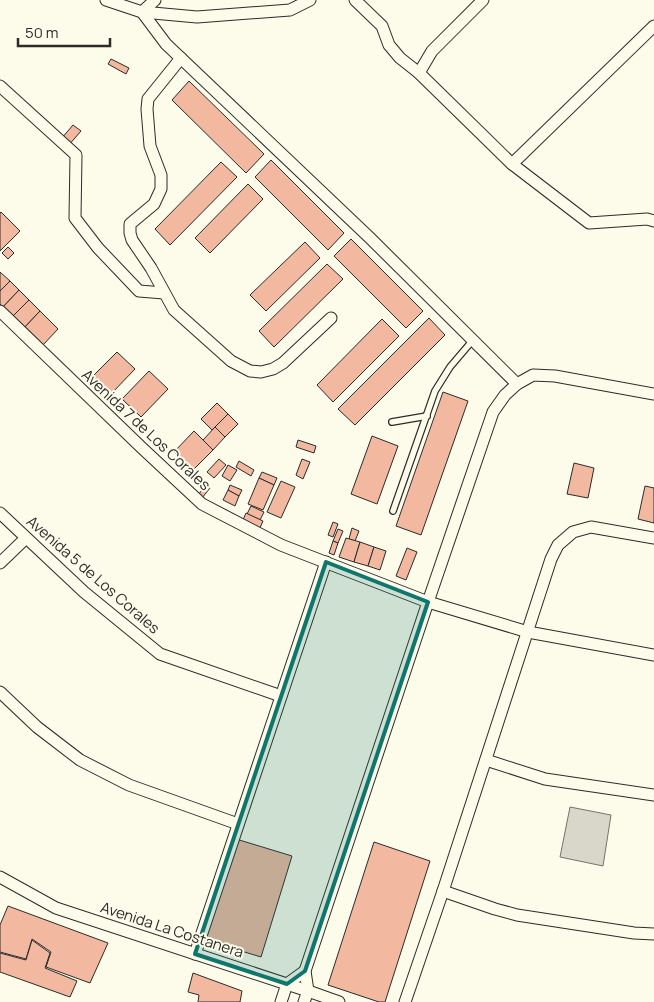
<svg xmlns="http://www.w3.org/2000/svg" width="654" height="1002" font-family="Manrope,sans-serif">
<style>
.water{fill:#d8d7c9;stroke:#74746e}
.building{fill:#f2b8a0;stroke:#2b2b2b}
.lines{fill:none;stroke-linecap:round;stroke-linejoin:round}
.service-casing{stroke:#2b2b2b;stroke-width:8}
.minor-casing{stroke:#2b2b2b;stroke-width:13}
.service{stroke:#fdfbea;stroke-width:5.5}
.minor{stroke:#fdfbea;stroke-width:11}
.marked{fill:#0f766e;fill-opacity:0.2;stroke:#0f766e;stroke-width:4;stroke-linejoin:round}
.labels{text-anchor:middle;stroke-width:4;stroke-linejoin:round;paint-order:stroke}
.street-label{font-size:15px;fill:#2b2b2b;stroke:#fdfbea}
</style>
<rect width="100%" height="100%" fill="#fdfbea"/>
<!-- water -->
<path class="water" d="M570 807 611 815 603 866 560 857Z"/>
<!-- building -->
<g class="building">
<path d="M111 59 129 68 126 74 108 64Z"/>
<path d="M189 81 264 154 246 173 172 100Z"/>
<path d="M73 125 81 131 68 146 61 139Z"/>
<path d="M271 160 344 233 328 250 255 177Z"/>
<path d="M221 162 237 177 170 245 155 229Z"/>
<path d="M248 184 263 199 210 253 195 238Z"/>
<path d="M1 212 20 231 0 251V213Z"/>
<path d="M351 239 423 311 406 328 334 256Z"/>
<path d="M305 242 320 258 266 311 250 295Z"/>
<path d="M8 247 14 253 8 259 2 253Z"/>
<path d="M327 264 343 279 274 347 259 331Z"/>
<path d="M0 272 10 281 0 291Z"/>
<path d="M10 281 19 290 3 307 0 304V291Z"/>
<path d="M19 290 29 300 13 316 3 307Z"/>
<path d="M29 300 40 311 24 328 13 316Z"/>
<path d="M40 311 58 329 42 346 24 328Z"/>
<path d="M429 318 445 335 355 425 338 409Z"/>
<path d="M382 319 399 336 333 402 317 385Z"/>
<path d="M117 352 135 369 110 395 92 377Z"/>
<path d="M149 371 168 389 141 417 122 399Z"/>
<path d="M443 392 468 401 421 535 396 526Z"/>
<path d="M217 403 228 414 212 430 201 419Z"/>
<path d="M228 414 238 424 225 437 215 427Z"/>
<path d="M215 427 225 437 213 450 203 440Z"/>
<path d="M194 431 213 450 193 470 174 452Z"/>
<path d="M372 436 398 446 377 504 351 494Z"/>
<path d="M298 440 316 446 314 453 296 447Z"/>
<path d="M219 459 226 465 214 478 207 472Z"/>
<path d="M302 459 310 462 303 479 296 475Z"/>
<path d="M239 461 254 470 251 476 236 467Z"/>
<path d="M574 463 594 468 588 498 567 494Z"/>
<path d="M228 465 237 470 230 481 222 476Z"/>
<path d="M262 472 277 478 274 485 259 478Z"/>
<path d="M259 478 274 485 263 510 248 504Z"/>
<path d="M281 481 295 487 281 518 267 512Z"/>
<path d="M206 485 210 488 202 498 198 495Z"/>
<path d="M230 485 242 490 239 496 228 490Z"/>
<path d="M645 486 654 488V523L638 519Z"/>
<path d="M228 490 239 496 235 506 223 500Z"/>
<path d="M251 506 264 512 260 520 247 514Z"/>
<path d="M246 513 263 521 259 530 242 522Z"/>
<path d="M333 522 338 524 333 537 328 535Z"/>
<path d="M352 528 359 531 355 541 349 539Z"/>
<path d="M338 529 343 531 338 543 333 541Z"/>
<path d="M346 538 360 542 354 562 339 557Z"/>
<path d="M333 541 338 543 334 555 329 553Z"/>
<path d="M360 542 374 547 368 566 354 562Z"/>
<path d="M374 547 386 551 380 570 368 566Z"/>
<path d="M407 548 417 552 406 580 396 576Z"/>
<path d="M236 839 292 856 261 957 205 940Z"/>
<path d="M374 842 430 861 385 1002H379L328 985Z"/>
<path d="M8 906 108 943 90 983 46 967 51 952 32 939 26 959 0 952V925Z"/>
<path d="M32 940 50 953 45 968 77 981 70 997 0 972V953L26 960Z"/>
<path d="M193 973 242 991 240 1002H198L199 995 188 992Z"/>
</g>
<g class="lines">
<defs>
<g id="service">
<path d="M392 422 427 416"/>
<path d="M393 511 435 391 450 367 473 340"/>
</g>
<g id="minor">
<path d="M106 0 142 12 197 17 290 10 310 0"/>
<path d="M155 0 142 12 166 44 370 238 517 384"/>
<path d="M355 0 382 26 389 45 400 58 419 73"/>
<path d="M483 0 432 51 419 73 512 164 589 223 647 219 654 221"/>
<path d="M181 58 148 99 147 109 150 146 161 175V189L154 204 130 224V233L132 240 151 268 174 310 231 361 250 371 261 372 273 369 283 363 331 318"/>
<path d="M0 86 76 155 75 218 98 248 139 291 164 293"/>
<path d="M512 164 654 26"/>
<path d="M0 311 142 448 202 504 281 545 428 602 528 632 654 655"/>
<path d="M0 513 84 592 160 654 281 696"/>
<path d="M0 563 26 538"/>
<path d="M0 692 37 727 80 760 129 785 238 824"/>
<path d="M486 760 545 779 654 795"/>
<path d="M0 877 56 908 308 991 339 1002"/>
<path d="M443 891 495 909 517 915 634 933 654 934"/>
<path d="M195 954 326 562"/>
<path d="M281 1002 287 984 305 971"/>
<path d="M304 1002 308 991 305 971 428 602 493 412 505 395 517 384 533 375 555 376 654 394"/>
<path d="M405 1002 443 891 551 559 558 545 573 532 591 527 654 538"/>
</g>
</defs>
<!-- service casing -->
<use href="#service" class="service-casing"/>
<!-- minor casing -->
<use href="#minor" class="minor-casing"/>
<!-- service -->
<use href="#service" class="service"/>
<!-- minor -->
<use href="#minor" class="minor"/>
</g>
<!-- marked area -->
<path class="marked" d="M326 562 428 602 305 971 287 984 195 954Z"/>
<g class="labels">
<!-- street labels -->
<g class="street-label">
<text transform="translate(146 430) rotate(43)" y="5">Avenida 7 de Los Corales</text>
<text transform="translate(93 575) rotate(41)" y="5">Avenida 5 de Los Corales</text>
<text transform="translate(172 930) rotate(18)" y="5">Avenida La Costanera</text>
</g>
</g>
<!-- scale -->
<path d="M18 38v8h92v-8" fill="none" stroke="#2b2b2b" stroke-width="2.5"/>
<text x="25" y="38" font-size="15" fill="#2b2b2b" stroke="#fdfbea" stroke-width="4" paint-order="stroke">50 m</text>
</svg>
